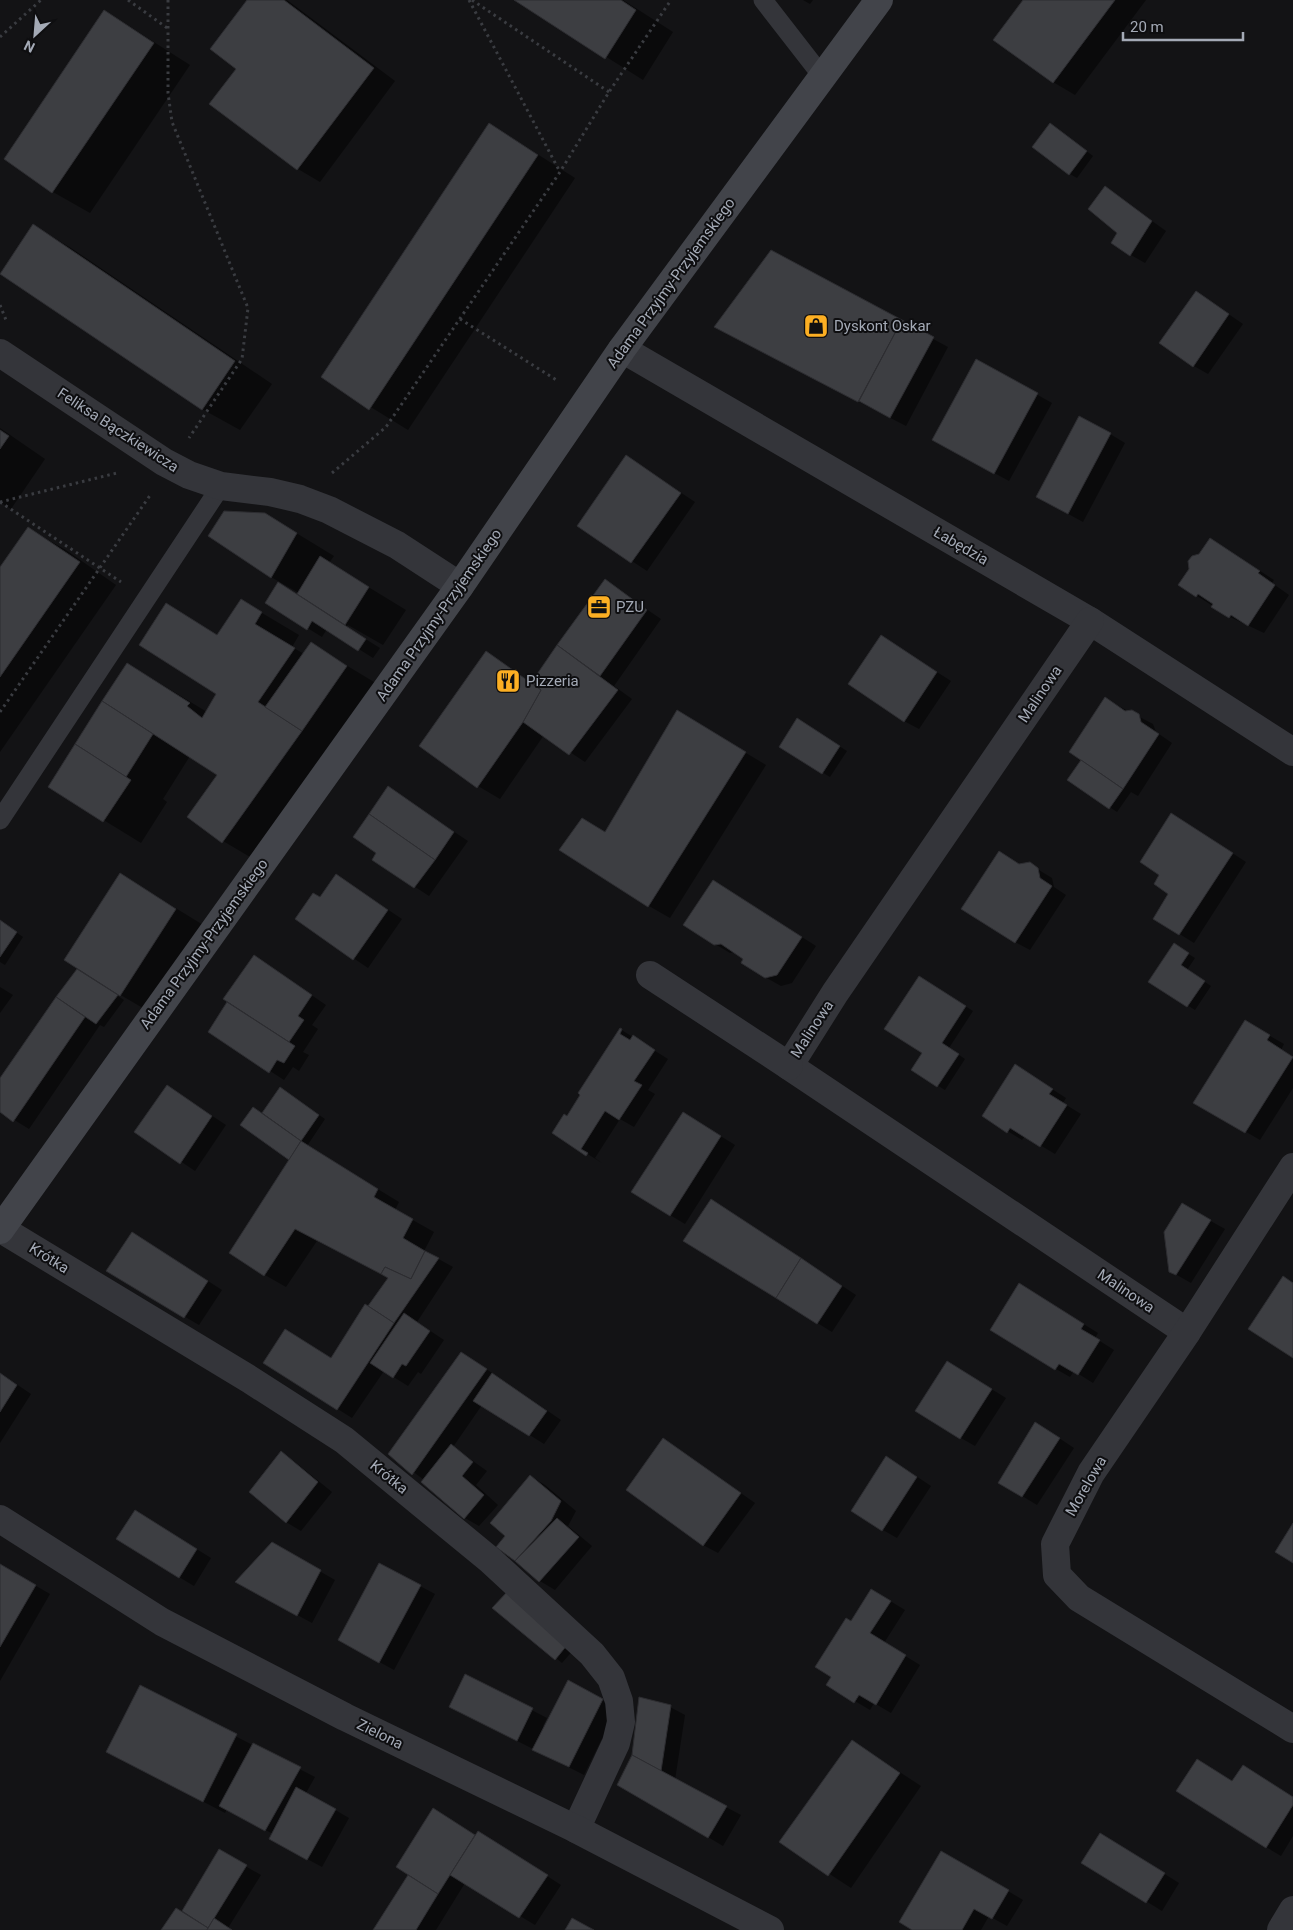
<svg xmlns="http://www.w3.org/2000/svg" width="1293" height="1930" font-family="Roboto,sans-serif">
<style>
.shadow{fill:#0007}
.building{fill:#3d3e42;stroke:#2d2d31}
.lines{fill:none;stroke-linecap:round;stroke-linejoin:round}
.path{stroke:#3a3c41;stroke-width:3;stroke-dasharray:2.5 4;stroke-linecap:butt}
.lane{stroke:#34353a;stroke-width:19}
.street{stroke:#34353a;stroke-width:28}
.secondary{stroke:#42444a;stroke-width:28}
.labels{text-anchor:middle;stroke-width:4;stroke-linejoin:round;paint-order:stroke}
.street-label{font-size:15px;fill:#a4aab6;stroke:#0e0e10}
.poi-label{font-size:15px;fill:#a4aab6;stroke:#0e0e10;text-anchor:start}
</style>
<rect width="100%" height="100%" fill="#131315"/>
<!-- shadow -->
<g class="shadow">
<path d="M249 0H287L395 81 320 182 298 169 211 104 237 68Z"/>
<path d="M516 0H623L673 32 643 80Z"/>
<path d="M803 0H813L810 4Z"/>
<path d="M1024 0H1146L1075 95 1053 82Z"/>
<path d="M105 11 190 65 90 213 53 192 5 159Z"/>
<path d="M490 124 575 178 408 430 322 377Z"/>
<path d="M1057 129 1093 156 1077 178 1070 174Z"/>
<path d="M1106 188 1166 231 1145 263 1131 255Z"/>
<path d="M34 226 71 248 272 384 240 430 202 409Z"/>
<path d="M772 252 948 347 906 426 738 339Z"/>
<path d="M1196 292 1243 324 1208 374 1194 366Z"/>
<path d="M977 361 1052 403 1009 481 948 448Z"/>
<path d="M0 428 45 459 11 509 0 502Z"/>
<path d="M1110 434 1125 443 1083 522 1052 505Z"/>
<path d="M626 456 695 502 647 571 579 526Z"/>
<path d="M265 514 334 556 329 563 406 610 383 645 348 625 346 627 380 648 373 658 327 629 322 637 267 603 298 595 299 593 271 577Z"/>
<path d="M28 529 66 550 116 585 0 752V569Z"/>
<path d="M1225 548 1274 580 1272 583 1289 595 1264 633 1230 617 1180 585Z"/>
<path d="M605 581 661 619 614 686 632 699 585 762 544 735 500 799 478 786 421 746 487 653 532 683Z"/>
<path d="M242 601 299 635 292 647 304 654 311 644 384 688 260 863 223 841 219 775 190 756 163 799 167 802 141 843 50 787 128 664 207 712 218 694 166 605 218 636Z"/>
<path d="M882 637 951 681 919 729 904 721Z"/>
<path d="M1105 699 1153 724 1156 732 1172 743 1138 796 1131 792 1117 812 1069 780 1082 760Z"/>
<path d="M804 724 847 751 830 777 780 746Z"/>
<path d="M699 725 766 765 670 918 649 906 606 833Z"/>
<path d="M388 788 468 841 429 896 374 860 378 853Z"/>
<path d="M1186 823 1246 862 1194 943 1154 918 1169 894Z"/>
<path d="M1029 864 1052 878 1054 887 1066 895 1030 950 1015 942 1020 865Z"/>
<path d="M120 874 213 931 158 1017 119 994 118 996 124 1000 104 1027 100 1025 29 1129 0 1111V1080L57 997 85 972Z"/>
<path d="M336 875 402 919 368 968 296 919 320 898Z"/>
<path d="M728 890 816 946 792 983 781 986 765 977 735 952 730 953 715 944Z"/>
<path d="M0 921 23 937 5 965 0 962Z"/>
<path d="M1174 945 1195 958 1187 970 1211 986 1195 1010 1150 982Z"/>
<path d="M254 956 326 1005 312 1025 318 1029 303 1052 309 1055 299 1071 293 1067 284 1080 210 1032Z"/>
<path d="M926 981 973 1011 949 1048 965 1059 945 1090 912 1070 924 1053Z"/>
<path d="M0 987 13 995 0 1013Z"/>
<path d="M1246 1022 1284 1044 1281 1050 1293 1058V1088L1260 1140 1195 1102Z"/>
<path d="M620 1029 668 1059 648 1090 655 1094 634 1127 620 1119 595 1158 602 1163 554 1133 567 1117Z"/>
<path d="M1016 1066 1066 1098 1063 1103 1081 1114 1055 1154 1025 1136 1022 1140 983 1116Z"/>
<path d="M167 1086 226 1125 195 1171 136 1131Z"/>
<path d="M281 1089 325 1119 307 1146 399 1202 395 1210 434 1232 424 1251 453 1267 417 1322 444 1340 421 1374 418 1372 408 1386 384 1371 352 1418 265 1363 331 1359 389 1278 317 1241 286 1287 265 1275 290 1159 263 1114Z"/>
<path d="M698 1122 735 1145 685 1224 670 1215Z"/>
<path d="M712 1200 856 1295 832 1332 685 1241Z"/>
<path d="M1182 1205 1225 1229 1191 1283 1170 1271Z"/>
<path d="M147 1242 222 1290 199 1325 107 1271Z"/>
<path d="M1034 1293 1098 1333 1095 1338 1114 1350 1093 1383 1074 1371 1070 1377 1056 1369Z"/>
<path d="M476 1362 561 1420 544 1444 482 1405 453 1447 487 1471 476 1485 498 1505 479 1526 465 1518 424 1480 390 1454Z"/>
<path d="M962 1371 1006 1398 975 1446 961 1438Z"/>
<path d="M0 1373 31 1394 0 1443Z"/>
<path d="M1050 1432 1074 1448 1037 1505 999 1482Z"/>
<path d="M664 1439 755 1503 718 1553 703 1545Z"/>
<path d="M281 1453 295 1462 332 1492 301 1531 286 1522Z"/>
<path d="M901 1466 931 1486 897 1538 883 1530Z"/>
<path d="M530 1476 545 1485 576 1511 568 1526 592 1546 555 1590 540 1581 497 1547 506 1535Z"/>
<path d="M150 1520 211 1558 194 1586 179 1577Z"/>
<path d="M272 1544 335 1580 312 1623 251 1590Z"/>
<path d="M0 1565 50 1594 0 1681Z"/>
<path d="M420 1586 435 1594 394 1670 354 1648Z"/>
<path d="M872 1590 905 1610 884 1643 920 1665 891 1713 874 1703 870 1710 828 1685 833 1677 852 1623Z"/>
<path d="M494 1608 575 1648 562 1663Z"/>
<path d="M466 1676 547 1718 543 1726 545 1727 602 1700 617 1708 584 1775 451 1707Z"/>
<path d="M140 1687 315 1777 306 1793 349 1818 322 1867 285 1847 273 1834 227 1809 225 1813 108 1752Z"/>
<path d="M670 1707 685 1715 675 1780 741 1815 723 1846 619 1784 633 1755Z"/>
<path d="M852 1741 921 1786 851 1888 781 1842Z"/>
<path d="M1233 1782 1293 1797V1836L1281 1856 1266 1847Z"/>
<path d="M448 1818 476 1836 493 1841 561 1885 535 1925 465 1883 436 1930H375Z"/>
<path d="M1115 1843 1179 1883 1162 1911 1083 1862Z"/>
<path d="M219 1851 261 1875 228 1928 232 1930H163L183 1913Z"/>
<path d="M942 1852 1023 1900 1007 1926 989 1916 981 1930H914Z"/>
</g>
<!-- building -->
<g class="building">
<path d="M247 0H284L374 68 297 170 209 104 236 69 210 49Z"/>
<path d="M514 0H621L636 10 605 59Z"/>
<path d="M1023 0H1115L1053 83 993 40Z"/>
<path d="M104 10 154 43 52 193 4 159Z"/>
<path d="M489 123 538 155 369 410 321 377Z"/>
<path d="M1050 123 1087 151 1069 175 1032 147Z"/>
<path d="M1105 186 1152 221 1130 256 1111 243 1117 233 1088 209Z"/>
<path d="M33 224 235 361 202 410 0 274Z"/>
<path d="M771 250 902 320 858 402 714 327Z"/>
<path d="M1196 291 1229 314 1193 367 1159 343Z"/>
<path d="M902 320 934 337 890 418 859 401Z"/>
<path d="M976 359 1038 393 994 474 932 440Z"/>
<path d="M1079 416 1111 433 1068 514 1036 497Z"/>
<path d="M0 430 9 436 0 449Z"/>
<path d="M626 455 681 493 631 563 577 526Z"/>
<path d="M224 511 265 513 297 533 271 578 208 536Z"/>
<path d="M28 527 80 562 0 677V567Z"/>
<path d="M1210 538 1260 571 1258 573 1275 585 1248 626 1231 615 1229 618 1211 607 1213 604 1198 594 1196 597 1178 585 1189 569 1188 561 1192 556 1199 554Z"/>
<path d="M320 556 369 587 345 625 297 594Z"/>
<path d="M605 579 647 610 600 676 557 645Z"/>
<path d="M278 582 366 639 358 651 312 621 307 630 265 603Z"/>
<path d="M241 599 262 612 255 624 295 648 258 702 302 731 222 843 187 817 217 775 102 701 127 663 190 703 187 706 202 718 216 694 139 645 166 603 217 635Z"/>
<path d="M881 635 937 672 904 722 848 684Z"/>
<path d="M311 642 347 666 302 731 265 707Z"/>
<path d="M557 645 618 690 569 755 523 722 541 690 531 683Z"/>
<path d="M486 651 541 690 523 722 477 788 419 746Z"/>
<path d="M1105 697 1125 711 1132 710 1139 714 1141 722 1159 734 1123 789 1069 752Z"/>
<path d="M102 701 153 734 126 777 75 744Z"/>
<path d="M677 710 746 752 648 907 559 850 582 818 605 832Z"/>
<path d="M797 718 840 746 822 774 779 747Z"/>
<path d="M75 744 131 780 103 822 48 787Z"/>
<path d="M1081 760 1123 789 1109 809 1067 780Z"/>
<path d="M388 786 454 832 435 860 369 814Z"/>
<path d="M1171 813 1233 853 1179 935 1153 919 1168 894 1154 884 1159 875 1140 862Z"/>
<path d="M369 814 435 860 414 888 372 860 376 853 353 837Z"/>
<path d="M999 851 1019 864 1030 862 1038 868 1040 878 1052 886 1015 943 961 909Z"/>
<path d="M120 873 176 909 120 996 64 960Z"/>
<path d="M336 874 388 910 353 960 295 919 313 893 320 897Z"/>
<path d="M713 880 802 937 777 975 765 978 741 963 743 959 721 944 714 945 683 925Z"/>
<path d="M0 920 17 932 0 957Z"/>
<path d="M1174 943 1189 953 1181 965 1205 981 1187 1007 1148 982Z"/>
<path d="M254 955 312 995 298 1016 304 1020 289 1042 223 999Z"/>
<path d="M77 969 118 995 96 1024 56 997Z"/>
<path d="M919 976 966 1006 942 1043 959 1054 937 1087 911 1070 922 1053 884 1029Z"/>
<path d="M56 997 85 1017 13 1122 0 1112V1078Z"/>
<path d="M227 1002 295 1046 284 1063 277 1060 269 1073 208 1032Z"/>
<path d="M1245 1020 1270 1035 1267 1040 1293 1057 1245 1133 1193 1103Z"/>
<path d="M620 1028 622 1029 620 1034 630 1040 633 1035 655 1050 634 1081 642 1085 619 1120 605 1111 581 1149 588 1153 586 1156 552 1133 564 1114 567 1116 580 1095 578 1093Z"/>
<path d="M1015 1064 1053 1089 1049 1094 1067 1105 1040 1147 1010 1128 1007 1133 982 1116Z"/>
<path d="M167 1085 212 1116 180 1164 134 1132Z"/>
<path d="M280 1087 319 1115 301 1141 262 1113Z"/>
<path d="M253 1107 301 1141 289 1160 240 1125Z"/>
<path d="M683 1112 721 1136 670 1216 631 1192Z"/>
<path d="M301 1141 378 1189 374 1197 413 1219 403 1238 425 1251 411 1279 385 1267 381 1274 295 1229 264 1276 229 1253Z"/>
<path d="M711 1199 801 1258 776 1298 683 1241Z"/>
<path d="M1182 1203 1211 1220 1176 1275 1169 1272 1164 1232Z"/>
<path d="M132 1232 208 1281 184 1318 106 1271Z"/>
<path d="M425 1251 439 1258 394 1323 368 1306 388 1278 381 1274 385 1267 411 1279Z"/>
<path d="M801 1258 842 1286 817 1324 776 1298Z"/>
<path d="M1283 1276 1293 1283V1358L1248 1329Z"/>
<path d="M1019 1283 1084 1324 1081 1329 1100 1340 1078 1375 1059 1364 1055 1370 990 1330Z"/>
<path d="M365 1304 394 1323 337 1410 263 1363 285 1329 331 1358Z"/>
<path d="M404 1313 430 1331 406 1366 402 1364 393 1378 370 1363Z"/>
<path d="M461 1352 487 1369 412 1475 388 1454Z"/>
<path d="M947 1361 992 1389 960 1439 915 1411Z"/>
<path d="M0 1373 17 1385 0 1412Z"/>
<path d="M492 1373 547 1411 529 1436 473 1401Z"/>
<path d="M1035 1422 1060 1438 1022 1497 998 1483Z"/>
<path d="M663 1438 741 1493 703 1546 626 1490Z"/>
<path d="M451 1444 473 1462 462 1476 484 1495 464 1519 421 1482Z"/>
<path d="M281 1451 318 1482 286 1523 249 1492Z"/>
<path d="M886 1456 917 1477 882 1531 851 1511Z"/>
<path d="M530 1475 561 1501 551 1521 515 1561 496 1547 505 1536 490 1523Z"/>
<path d="M135 1510 197 1549 179 1578 116 1539Z"/>
<path d="M557 1518 579 1537 539 1582 515 1561Z"/>
<path d="M1293 1523V1563L1275 1552Z"/>
<path d="M272 1542 321 1570 297 1616 235 1582Z"/>
<path d="M379 1563 421 1585 379 1663 338 1640Z"/>
<path d="M0 1564 36 1585 0 1647Z"/>
<path d="M871 1589 891 1601 870 1633 906 1655 876 1705 859 1695 854 1703 826 1685 831 1677 815 1667 846 1618 851 1621Z"/>
<path d="M507 1592 568 1644 555 1660 492 1608Z"/>
<path d="M465 1674 533 1708 517 1741 449 1707Z"/>
<path d="M568 1680 603 1699 569 1767 532 1750Z"/>
<path d="M140 1685 237 1734 203 1802 106 1752Z"/>
<path d="M639 1697 671 1705 661 1771 632 1755Z"/>
<path d="M852 1740 900 1773 828 1876 779 1842Z"/>
<path d="M253 1743 301 1767 265 1831 219 1806Z"/>
<path d="M632 1755 727 1806 708 1838 617 1785Z"/>
<path d="M1197 1759 1232 1781 1243 1765 1293 1797V1805L1266 1848 1176 1791Z"/>
<path d="M296 1787 336 1809 307 1860 269 1839Z"/>
<path d="M433 1808 475 1835 438 1894 396 1867Z"/>
<path d="M478 1831 548 1875 519 1918 450 1875Z"/>
<path d="M1100 1833 1165 1873 1146 1903 1081 1863Z"/>
<path d="M219 1849 247 1865 208 1928 182 1911Z"/>
<path d="M941 1851 1009 1890 992 1919 974 1909 962 1930H912L899 1922Z"/>
<path d="M408 1875 438 1894 416 1930H373Z"/>
<path d="M176 1908 208 1928 207 1930H161Z"/>
<path d="M214 1918 232 1930H207Z"/>
<path d="M572 1918 594 1930H565Z"/>
</g>
<g class="lines">
<!-- path -->
<g class="path">
<path d="M128 0 170 30"/>
<path d="M168 0V93L172 122 248 308 242 359 189 438"/>
<path d="M469 0 560 172"/>
<path d="M472 0 609 92"/>
<path d="M0 37 41 0"/>
<path d="M0 305 6 320"/>
<path d="M460 319 558 381"/>
<path d="M332 473 386 427 560 172 609 92 671 0"/>
<path d="M0 502 121 582"/>
<path d="M0 502 117 473"/>
<path d="M0 712 151 494"/>
</g>
<!-- lane -->
<g class="lane">
<path d="M763 0 822 76"/>
<path d="M0 820 221 486"/>
</g>
<!-- street -->
<g class="street">
<path d="M622 349 1090 621 1293 752"/>
<path d="M0 353 164 462 189 475 221 486 270 492 300 499 329 510 397 545 460 586"/>
<path d="M1090 621 835 993 789 1066 1187 1332"/>
<path d="M650 975 789 1066"/>
<path d="M1293 1167 1187 1332 1091 1473 1055 1544 1057 1575 1079 1598 1293 1729"/>
<path d="M1 1229 249 1379 344 1440 490 1560 592 1654 611 1678 619 1701 621 1722 616 1743 576 1829"/>
<path d="M0 1519 162 1622 345 1717 576 1829 770 1930"/>
<path d="M1281 1930 1293 1910"/>
</g>
<!-- secondary -->
<path class="secondary" d="M0 1230 460 586 622 349 879 0"/>
</g>
<!-- icons -->
<defs>
<symbol id="shop-square" viewBox="-11 -11 22 22"><rect x="-9" y="-9" width="18" height="18" rx="4" fill="#fcaf23" stroke="#0e0e10"/><path d="M-5-2.5h2.3a2.7 3.5 0 0 1 5.4 0H5L5.5 6h-11ZM-1.5-2.5h3a1.5 2.3 0 0 0-3 0Z" fill="#111"/></symbol>
<symbol id="office-square" viewBox="-11 -11 22 22"><rect x="-9" y="-9" width="18" height="18" rx="4" fill="#fcaf23" stroke="#0e0e10"/><path d="M-6-3h4V-5.5h4V-3h4V5H-6ZM-1-4.5V-3h2v-1.5ZM-6 0V1H6V0Z" fill="#111"/></symbol>
<symbol id="restaurant-square" viewBox="-11 -11 22 22"><rect x="-9" y="-9" width="18" height="18" rx="4" fill="#fcaf23" stroke="#0e0e10"/><path d="M-5-6h1v4h1v-4h1v4h1v-4h1v5L-1.5 .5V6h-2V.5L-5-1ZM5-6V6H3V1.5H1.5Q1.5-4 5-6Z" fill="#111"/></symbol>
</defs>
<g fill-rule="evenodd">
<use href="#shop-square" x="802" y="312" width="28" height="28"/>
<use href="#office-square" x="585" y="593" width="28" height="28"/>
<use href="#restaurant-square" x="494" y="667" width="28" height="28"/>
</g>
<g class="labels">
<!-- street labels -->
<g class="street-label">
<text transform="translate(671 283) rotate(-54)" y="5">Adama Przyjmy-Przyjemskiego</text>
<text transform="translate(118 430) rotate(33)" y="5">Feliksa Bączkiewicza</text>
<text transform="translate(961 546) rotate(30)" y="5">Łabędzia</text>
<text transform="translate(439 615) rotate(-55)" y="5">Adama Przyjmy-Przyjemskiego</text>
<text transform="translate(1040 694) rotate(-56)" y="5">Malinowa</text>
<text transform="translate(204 944) rotate(-54)" y="5">Adama Przyjmy-Przyjemskiego</text>
<text transform="translate(812 1029) rotate(-57)" y="5">Malinowa</text>
<text transform="translate(49 1258) rotate(32)" y="5">Krótka</text>
<text transform="translate(1126 1291) rotate(34)" y="5">Malinowa</text>
<text transform="translate(389 1477) rotate(39)" y="5">Krótka</text>
<text transform="translate(1086 1486) rotate(-60)" y="5">Morelowa</text>
<text transform="translate(380 1734) rotate(26)" y="5">Zielona</text>
</g>
<!-- poi labels -->
<g class="poi-label">
<text x="834" y="331">Dyskont Oskar</text>
<text x="616" y="612">PZU</text>
<text x="526" y="686">Pizzeria</text>
</g>
</g>
<!-- north arrow -->
<g transform="translate(35 35) rotate(206)" stroke="#0e0e10" stroke-width="4" paint-order="stroke">
<path d="M0-4L9 19L0 12L-9 19Z" fill="#a4aab6"/>
<text y="-8" font-size="14" font-weight="bold" text-anchor="middle" fill="#a4aab6">N</text>
</g>
<!-- scale -->
<path d="M1123 32v8h120v-8" fill="none" stroke="#a4aab6" stroke-width="2.5"/>
<text x="1130" y="32" font-size="15" fill="#a4aab6" stroke="#0e0e10" stroke-width="4" paint-order="stroke">20 m</text>
</svg>
